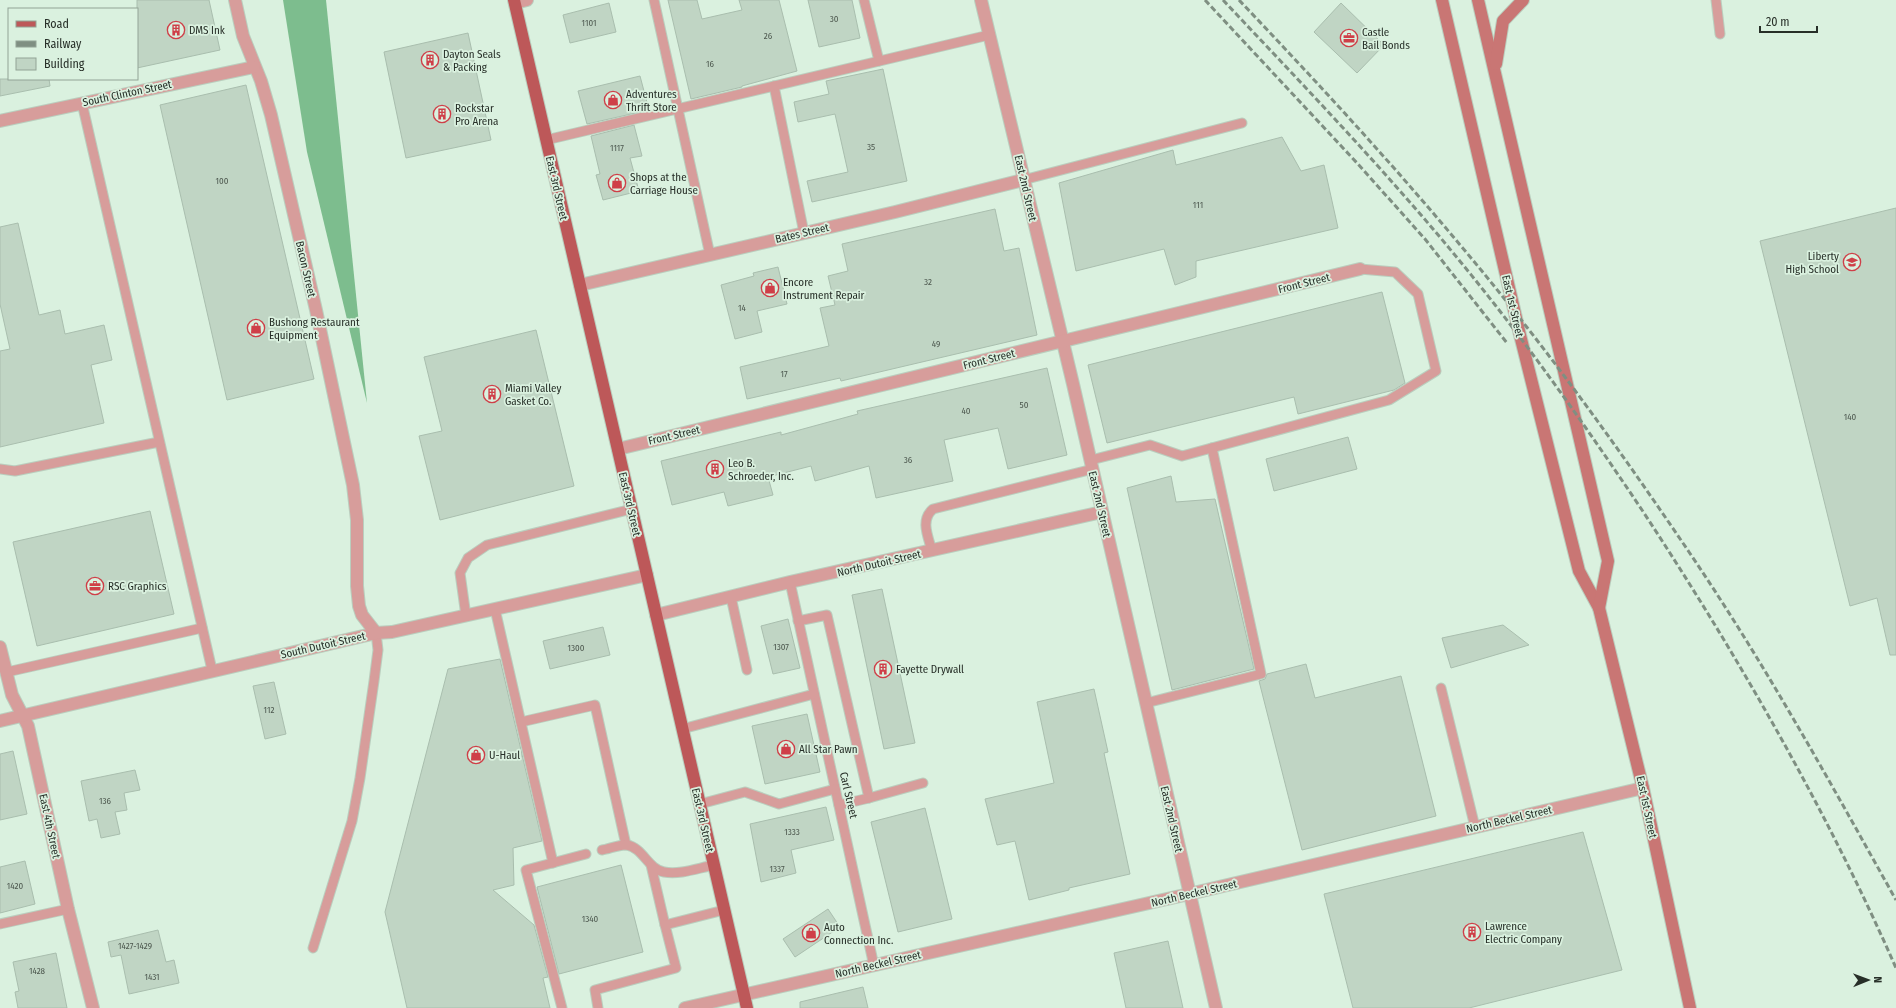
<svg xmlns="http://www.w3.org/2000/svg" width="1896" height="1008" font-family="'Fira Sans Condensed',sans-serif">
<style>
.forest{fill:#7dbd8e}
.building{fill:#c0d5c4;stroke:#a9beae}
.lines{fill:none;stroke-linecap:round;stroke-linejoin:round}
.lane-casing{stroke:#bacebe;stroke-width:11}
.street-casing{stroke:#bacebe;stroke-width:14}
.secondary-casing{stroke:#bacebe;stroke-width:14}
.primary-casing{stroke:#bacebe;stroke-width:14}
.lane{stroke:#d79d9b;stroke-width:9}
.street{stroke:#d79d9b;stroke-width:12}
.secondary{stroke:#c97674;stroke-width:12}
.primary{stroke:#bd5859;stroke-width:12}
.rail{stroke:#7f8f82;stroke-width:3;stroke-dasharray:6 3;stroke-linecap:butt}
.labels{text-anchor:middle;stroke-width:3.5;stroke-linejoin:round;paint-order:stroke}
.number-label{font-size:9px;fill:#4d584f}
.poi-label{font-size:11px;fill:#272f28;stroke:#daf1df;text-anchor:start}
.street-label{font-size:11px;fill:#272f28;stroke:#daf1df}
</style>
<rect width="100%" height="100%" fill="#daf1df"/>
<!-- forest -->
<path class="forest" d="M283 0H326L367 403 307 152Z"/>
<!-- building -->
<g class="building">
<path d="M137 0H209L220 50 137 68Z"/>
<path d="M668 0H697L702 19 742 10 739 0H779L797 71 742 86V87L691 99Z"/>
<path d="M808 0H852L860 38 819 47Z"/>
<path d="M609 3 616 32 570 43 563 15Z"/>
<path d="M1341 3 1384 45 1357 73 1314 32Z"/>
<path d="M468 33 491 140 406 158 384 52Z"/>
<path d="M883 69 907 181 812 202 807 181 848 172 835 114 798 122 794 102 829 94 826 81Z"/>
<path d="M640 76 649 110 587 124 578 91Z"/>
<path d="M0 79H49L50 86 0 96Z"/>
<path d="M246 85 314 379 227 400 160 105Z"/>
<path d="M634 125 642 156 630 158 639 191 603 200 596 175 600 174 591 136Z"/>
<path d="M1282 137 1301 171 1324 165 1338 228 1196 261V277L1175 285 1164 249 1076 271 1059 183 1173 150 1176 165Z"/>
<path d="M1896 208V655H1890L1877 598 1850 606 1760 241Z"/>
<path d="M995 209 1004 251 1019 248 1037 335 841 381 840 378 747 399 740 367 829 346 820 308 835 305 828 276 848 271 842 244Z"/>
<path d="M18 223 39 315 60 310 65 334 104 325 112 360 91 365 104 423 0 447V351L10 349 0 304V227Z"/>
<path d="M778 267 787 304 757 311 762 332 735 339 721 285 754 276 753 273Z"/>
<path d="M1382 292 1405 383 1394 390 1298 414 1294 397 1107 443 1088 365Z"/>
<path d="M536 330 574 486 440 520 419 436 442 431 424 357Z"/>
<path d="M1047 368 1067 455 1008 469 998 428 944 440 953 481 876 498 869 466 815 481 811 466 768 477 773 495 728 506 724 492 672 505 661 461 781 432V435L858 414 857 411Z"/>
<path d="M1348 437 1357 469 1274 491 1266 459Z"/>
<path d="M1171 476 1176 502 1215 499 1254 669 1172 690 1127 488Z"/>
<path d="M150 511 174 614 37 646 13 542Z"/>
<path d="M882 589 915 743 884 749 852 595Z"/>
<path d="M788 619 800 668 773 674 761 626Z"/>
<path d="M1503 625 1529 645 1451 668 1442 638Z"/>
<path d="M603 627 610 655 550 669 543 641Z"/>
<path d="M500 659 542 841 513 848 514 885 493 890 534 925 548 977 543 978 550 1008H407L385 912 448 669Z"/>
<path d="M1306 664 1315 698 1401 676 1436 816 1302 850 1259 681 1265 679 1267 674Z"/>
<path d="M274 682 286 734 265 739 253 686Z"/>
<path d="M1094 689 1108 752 1104 753 1130 874 1069 888V890L1029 900 1015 841 997 845 985 799 1054 783 1037 702Z"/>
<path d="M807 714 820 772 765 784 752 726Z"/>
<path d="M13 751 27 814 0 820V754Z"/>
<path d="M135 770 140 790 124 793 127 810 115 812 120 834 101 838 97 819 89 821 81 781Z"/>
<path d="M826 807 834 840 791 850 796 873 761 882 750 824Z"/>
<path d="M925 808 952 919 898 932 871 822Z"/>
<path d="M1583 832 1622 970 1469 1008H1353L1324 894Z"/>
<path d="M25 861 35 904 0 913V867Z"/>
<path d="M621 865 643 952 559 974 537 887Z"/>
<path d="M828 909 840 927 795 957 783 939Z"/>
<path d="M158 930 166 962 174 960 179 983 129 994 121 955 111 957 108 942Z"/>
<path d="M1168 941 1183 1008H1126L1114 953Z"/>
<path d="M56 953 67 1008H18L15 992 19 991 13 962Z"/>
<path d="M863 987 868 1008H800V1002Z"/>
</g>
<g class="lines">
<defs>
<g id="lane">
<path d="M654 0 710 255"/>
<path d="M864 0 879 61"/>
<path d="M1716 0 1720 34"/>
<path d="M774 86 804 233"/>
<path d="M82 103 212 670"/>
<path d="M546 140 989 35"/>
<path d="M1023 180 1242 123"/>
<path d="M1091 460 1150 445 1182 456 1389 400 1436 371 1418 294 1395 272 1360 269"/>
<path d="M0 469 15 471 159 442"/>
<path d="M932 551C928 536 920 520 933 509L1093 469"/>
<path d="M790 582 874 966"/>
<path d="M731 597 747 670"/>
<path d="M495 609 553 863"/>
<path d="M466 616 460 573 468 558 487 545 632 509"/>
<path d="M798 621 827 615 869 798 839 805"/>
<path d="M7 672 202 628"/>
<path d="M1441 688 1475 827"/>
<path d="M1146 703 1261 674 1212 448"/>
<path d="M521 722 595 705 626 845"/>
<path d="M682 729 814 694"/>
<path d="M869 798 923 783"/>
<path d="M700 804 745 792 779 804 835 789"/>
<path d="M602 850C609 849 620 844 627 845 643 848 648 869 664 872 680 875 698 868 714 865"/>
<path d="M651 865 665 925"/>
<path d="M0 924 68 909"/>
<path d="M313 948 352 821 360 778 374 681 378 650 376 633"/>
<path d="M562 1008 526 870 586 854"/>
<path d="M598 1008 595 990 676 968 665 925 724 910"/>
</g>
<g id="street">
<path d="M235 0 243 36 261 81 271 115 316 310 353 485 357 520V586L359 606 362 615 376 633"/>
<path d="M981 0 1073 384 1216 1008"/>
<path d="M515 3 527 0"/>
<path d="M0 121 254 67"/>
<path d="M580 285 895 212 1023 180"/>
<path d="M618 449 1360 269"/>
<path d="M656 615 790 582 1102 512"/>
<path d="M0 647 12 695 28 726 68 909 93 1008"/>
<path d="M0 721 376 633 392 632 647 575"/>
<path d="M685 1008 1189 894 1643 788"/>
</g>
<g id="secondary">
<path d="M1442 0 1520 335 1579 571 1599 608 1643 788 1690 1008"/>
<path d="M1478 0 1608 561 1599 608"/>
<path d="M1496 64 1503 21 1523 0"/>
</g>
<path id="primary" d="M514 0 747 1008"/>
</defs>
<!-- lane casing -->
<use href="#lane" class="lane-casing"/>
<!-- street casing -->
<use href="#street" class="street-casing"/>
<!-- secondary casing -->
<use href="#secondary" class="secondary-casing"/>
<!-- primary casing -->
<use href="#primary" class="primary-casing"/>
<!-- lane -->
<use href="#lane" class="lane"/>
<!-- street -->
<use href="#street" class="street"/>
<!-- secondary -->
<use href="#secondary" class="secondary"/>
<!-- primary -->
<use href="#primary" class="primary"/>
<!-- rail -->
<g class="rail">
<path d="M1205 0 1357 163 1425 239 1507 343"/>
<path d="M1223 0C1303 85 1385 170 1459 260 1525 340 1585 425 1642 510 1738 656 1826 809 1896 968"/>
<path d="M1239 0C1315 80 1390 161 1461 246 1543 343 1618 447 1689 552 1765 664 1830 782 1896 900"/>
</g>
</g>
<!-- icons -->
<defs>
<symbol id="building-ring" viewBox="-11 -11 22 22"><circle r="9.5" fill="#daf1df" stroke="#cf3f48" stroke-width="1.5"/><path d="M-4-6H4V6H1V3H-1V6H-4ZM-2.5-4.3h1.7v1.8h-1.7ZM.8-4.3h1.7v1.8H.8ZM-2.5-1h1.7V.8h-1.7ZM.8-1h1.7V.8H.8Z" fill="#cf3f48"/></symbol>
<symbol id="office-ring" viewBox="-11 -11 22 22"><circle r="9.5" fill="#daf1df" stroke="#cf3f48" stroke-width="1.5"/><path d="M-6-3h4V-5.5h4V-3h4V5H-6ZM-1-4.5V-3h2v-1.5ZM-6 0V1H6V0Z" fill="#cf3f48"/></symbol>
<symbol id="shop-ring" viewBox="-11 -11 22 22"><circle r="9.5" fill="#daf1df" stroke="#cf3f48" stroke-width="1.5"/><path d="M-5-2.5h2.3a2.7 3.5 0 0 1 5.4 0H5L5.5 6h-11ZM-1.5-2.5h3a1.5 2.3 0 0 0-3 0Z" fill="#cf3f48"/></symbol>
<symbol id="school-ring" viewBox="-11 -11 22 22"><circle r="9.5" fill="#daf1df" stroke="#cf3f48" stroke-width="1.5"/><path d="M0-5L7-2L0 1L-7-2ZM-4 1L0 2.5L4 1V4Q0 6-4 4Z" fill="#cf3f48"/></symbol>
</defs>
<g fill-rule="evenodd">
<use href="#building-ring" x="166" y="20" width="20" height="20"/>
<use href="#office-ring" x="1339" y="28" width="20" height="20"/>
<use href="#building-ring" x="420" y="50" width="20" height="20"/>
<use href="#shop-ring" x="603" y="90" width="20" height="20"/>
<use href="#building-ring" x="432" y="104" width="20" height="20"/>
<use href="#shop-ring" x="607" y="173" width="20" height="20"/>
<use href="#school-ring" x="1842" y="252" width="20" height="20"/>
<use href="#shop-ring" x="760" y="278" width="20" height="20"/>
<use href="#shop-ring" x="246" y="318" width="20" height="20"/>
<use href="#building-ring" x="482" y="384" width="20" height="20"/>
<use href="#building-ring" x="705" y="459" width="20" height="20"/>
<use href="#office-ring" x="85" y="576" width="20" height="20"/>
<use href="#building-ring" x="873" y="659" width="20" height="20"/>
<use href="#shop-ring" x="776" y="739" width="20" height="20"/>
<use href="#shop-ring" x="466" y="745" width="20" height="20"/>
<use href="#building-ring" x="1462" y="922" width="20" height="20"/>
<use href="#shop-ring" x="801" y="923" width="20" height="20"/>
</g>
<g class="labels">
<!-- number labels -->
<g class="number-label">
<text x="834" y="22">30</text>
<text x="589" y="26">1101</text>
<text x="768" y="39">26</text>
<text x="710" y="67">16</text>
<text x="871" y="150">35</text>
<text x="617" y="151">1117</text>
<text x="222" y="184">100</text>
<text x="1198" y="208">111</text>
<text x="928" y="285">32</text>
<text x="742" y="311">14</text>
<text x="936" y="347">49</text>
<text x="784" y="377">17</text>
<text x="1024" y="408">50</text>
<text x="966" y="414">40</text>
<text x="1850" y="420">140</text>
<text x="908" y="463">36</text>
<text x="781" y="650">1307</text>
<text x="576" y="651">1300</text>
<text x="269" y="713">112</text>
<text x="105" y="804">136</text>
<text x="792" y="835">1333</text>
<text x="777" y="872">1337</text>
<text x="15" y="889">1420</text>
<text x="590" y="922">1340</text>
<text x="135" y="949">1427-1429</text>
<text x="37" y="974">1428</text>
<text x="152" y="980">1431</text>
</g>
<!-- poi labels -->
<g class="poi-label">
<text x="189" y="34">DMS Ink</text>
<text x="1362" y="36">Castle<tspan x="1362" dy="13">Bail Bonds</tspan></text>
<text x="443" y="58">Dayton Seals<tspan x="443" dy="13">&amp; Packing</tspan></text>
<text x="626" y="98">Adventures<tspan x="626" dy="13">Thrift Store</tspan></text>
<text x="455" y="112">Rockstar<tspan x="455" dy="13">Pro Arena</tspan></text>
<text x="630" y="181">Shops at the<tspan x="630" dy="13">Carriage House</tspan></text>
<text x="1839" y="260" text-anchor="end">Liberty<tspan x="1839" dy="13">High School</tspan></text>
<text x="783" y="286">Encore<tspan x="783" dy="13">Instrument Repair</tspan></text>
<text x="269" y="326">Bushong Restaurant<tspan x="269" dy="13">Equipment</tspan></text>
<text x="505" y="392">Miami Valley<tspan x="505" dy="13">Gasket Co.</tspan></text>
<text x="728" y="467">Leo B.<tspan x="728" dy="13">Schroeder, Inc.</tspan></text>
<text x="108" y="590">RSC Graphics</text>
<text x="896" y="673">Fayette Drywall</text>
<text x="799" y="753">All Star Pawn</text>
<text x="489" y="759">U-Haul</text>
<text x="1485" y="930">Lawrence<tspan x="1485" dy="13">Electric Company</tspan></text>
<text x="824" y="931">Auto<tspan x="824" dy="13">Connection Inc.</tspan></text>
</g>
<!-- street labels -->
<g class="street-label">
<text transform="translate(127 93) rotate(-12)" y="4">South Clinton Street</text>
<text transform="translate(557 188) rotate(77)" y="4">East 3rd Street</text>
<text transform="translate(1026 188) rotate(77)" y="4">East 2nd Street</text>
<text transform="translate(802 233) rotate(-13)" y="4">Bates Street</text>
<text transform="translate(306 269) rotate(77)" y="4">Bacon Street</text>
<text transform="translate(1304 283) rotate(-14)" y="4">Front Street</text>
<text transform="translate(1513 306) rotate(77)" y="4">East 1st Street</text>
<text transform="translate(989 359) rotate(-14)" y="4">Front Street</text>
<text transform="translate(674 435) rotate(-13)" y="4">Front Street</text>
<text transform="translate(630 504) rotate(77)" y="4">East 3rd Street</text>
<text transform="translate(1100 504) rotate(77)" y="4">East 2nd Street</text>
<text transform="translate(879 563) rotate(-13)" y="4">North Dutoit Street</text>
<text transform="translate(323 645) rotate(-13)" y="4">South Dutoit Street</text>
<text transform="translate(849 795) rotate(77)" y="4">Carl Street</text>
<text transform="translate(1647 807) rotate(78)" y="4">East 1st Street</text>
<text transform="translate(1172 819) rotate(77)" y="4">East 2nd Street</text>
<text transform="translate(1509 819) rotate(-13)" y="4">North Beckel Street</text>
<text transform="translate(703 820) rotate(77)" y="4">East 3rd Street</text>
<text transform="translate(50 826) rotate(78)" y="4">East 4th Street</text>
<text transform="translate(1194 893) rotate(-13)" y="4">North Beckel Street</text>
<text transform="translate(878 964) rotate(-13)" y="4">North Beckel Street</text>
</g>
</g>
<!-- legend -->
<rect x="8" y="8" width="130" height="72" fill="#daf1df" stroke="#92a396"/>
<rect x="16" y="21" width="20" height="6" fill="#bd5859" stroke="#92a396"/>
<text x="44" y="28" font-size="12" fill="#272f28">Road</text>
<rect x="16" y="41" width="20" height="6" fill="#7f8f82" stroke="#92a396"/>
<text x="44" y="48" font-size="12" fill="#272f28">Railway</text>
<rect x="16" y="58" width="20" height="12" fill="#c0d5c4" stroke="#92a396"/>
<text x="44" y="68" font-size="12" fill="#272f28">Building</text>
<!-- north arrow -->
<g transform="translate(1868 980) rotate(89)" stroke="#daf1df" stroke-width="3" paint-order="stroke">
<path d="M0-3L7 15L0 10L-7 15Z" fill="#272f28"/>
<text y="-6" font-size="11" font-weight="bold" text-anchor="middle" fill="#272f28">N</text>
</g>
<!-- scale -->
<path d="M1760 26v6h57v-6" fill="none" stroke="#272f28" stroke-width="2"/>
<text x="1766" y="26" font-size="12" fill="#272f28" stroke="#daf1df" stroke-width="3" paint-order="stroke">20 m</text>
</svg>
